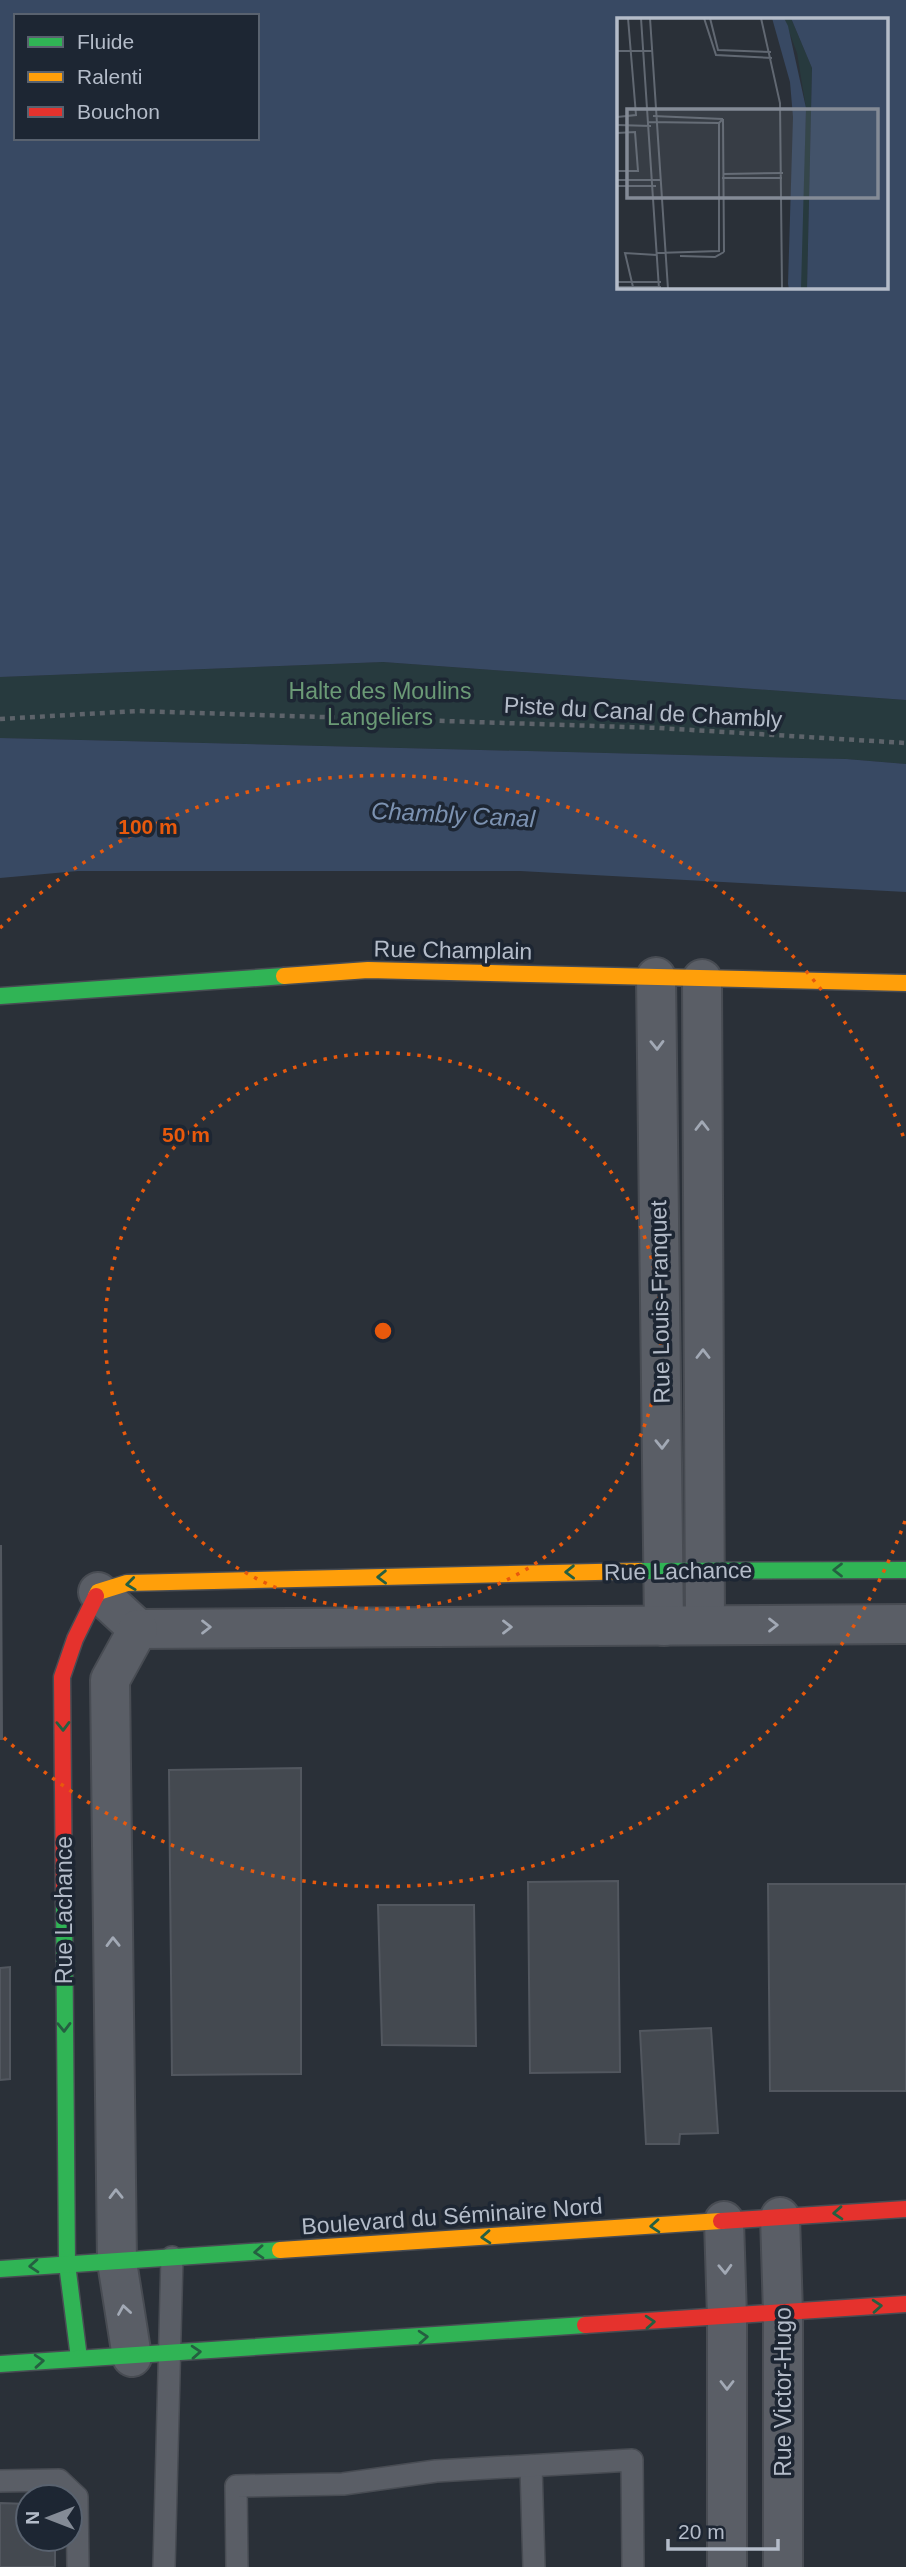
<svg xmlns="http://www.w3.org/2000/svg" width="906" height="2567" font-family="Arial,sans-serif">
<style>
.green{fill:#273a3e}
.water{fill:#384963;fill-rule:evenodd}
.building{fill:#444950;stroke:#52575f;stroke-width:2}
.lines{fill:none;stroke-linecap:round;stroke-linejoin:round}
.lane-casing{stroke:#484c53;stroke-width:24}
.street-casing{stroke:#484c53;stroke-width:42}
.fast-casing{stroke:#484c53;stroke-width:19}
.slow-casing{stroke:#484c53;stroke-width:19}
.jam-casing{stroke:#484c53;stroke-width:19}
.path{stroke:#5d636a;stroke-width:4.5;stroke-dasharray:5 5;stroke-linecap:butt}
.lane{stroke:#5a5e66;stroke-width:21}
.street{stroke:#5a5e66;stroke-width:38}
.fast{stroke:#30b455;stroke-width:16}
.slow{stroke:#ff9f0a;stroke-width:16}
.jam{stroke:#e5322d;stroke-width:16}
.oneway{stroke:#a2a9b5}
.oneway2{stroke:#255f41}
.ring{fill:none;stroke:#e8590c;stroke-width:3.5;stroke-dasharray:3.5 7}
.labels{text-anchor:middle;stroke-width:7;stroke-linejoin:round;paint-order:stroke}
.park-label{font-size:23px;fill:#6b9a76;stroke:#1d2633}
.street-label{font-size:23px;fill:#b4bcc9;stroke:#1d2633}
.water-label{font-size:24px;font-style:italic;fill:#7c92b1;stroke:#1d2633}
.inset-road{fill:none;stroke:#616872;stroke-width:2}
.view{fill:#848b96;fill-opacity:0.15;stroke:#848b96;stroke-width:3.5}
.inset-edge{fill:none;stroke:#b4bcc9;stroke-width:3.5}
.centre{fill:#e8590c;stroke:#1d2633;stroke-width:3.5}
.ring-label{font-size:21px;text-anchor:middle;font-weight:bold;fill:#e8590c;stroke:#1d2633;stroke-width:7;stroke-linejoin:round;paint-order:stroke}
</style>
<rect width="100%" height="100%" fill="#2a3038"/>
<!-- green -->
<path class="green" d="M383 662 906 700V764L846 759 0 738V677Z"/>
<!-- water -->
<g class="water">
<path d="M0 0H906V700L383 662 0 677ZM16 16H257V138H16ZM619 19H887V287H619Z"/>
<path d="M0 738 846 759 906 764V892L520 871H78L0 878Z"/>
</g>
<!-- building -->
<g class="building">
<path d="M1 1545 2 1739H0Z"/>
<path d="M301 1768V2074L172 2075 169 1770Z"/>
<path d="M618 1881 620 2072 530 2073 528 1882Z"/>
<path d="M768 1884H906V2091H770Z"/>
<path d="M378 1905H474L476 2046 382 2045Z"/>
<path d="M10 1967V2079L0 2080V1968Z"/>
<path d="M711 2028 718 2133 680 2134 679 2144H646L640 2031Z"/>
<path d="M0 2503 28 2504V2539H55V2567H0Z"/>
</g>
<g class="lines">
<defs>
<g id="lane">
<path d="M531 2466 534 2567"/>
<path d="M0 2481 59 2480 77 2497 78 2567"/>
<path d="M164 2567 172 2257"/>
<path d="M237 2567 236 2486 343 2484 436 2471 632 2460 633 2567"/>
</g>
<g id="street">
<path d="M656 977 664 1626"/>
<path d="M702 979 705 1625"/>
<path d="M98 1592 138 1629 906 1624"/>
<path d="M780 2217 783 2313V2567"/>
<path d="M724 2221 727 2317V2567"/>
<path d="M132 2357 117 2262 110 1680 138 1629"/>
</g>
<g id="fast">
<path d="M0 996 284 976"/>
<path d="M639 1571 906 1570"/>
<path d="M64 1903 67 2264 79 2358"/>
<path d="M0 2269 280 2250"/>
<path d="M0 2364 585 2325"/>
</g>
<g id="slow">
<path d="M284 976 368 970 906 983"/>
<path d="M96 1596 98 1592 127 1583 639 1571"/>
<path d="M280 2250 721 2221"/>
</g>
<g id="jam">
<path d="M64 1903 62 1677 75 1639 96 1596"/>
<path d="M721 2221 906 2209"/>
<path d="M585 2325 906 2304"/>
</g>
</defs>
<!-- lane casing -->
<use href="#lane" class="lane-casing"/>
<!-- street casing -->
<use href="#street" class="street-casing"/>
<!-- fast casing -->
<use href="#fast" class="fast-casing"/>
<!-- slow casing -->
<use href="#slow" class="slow-casing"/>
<!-- jam casing -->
<use href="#jam" class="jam-casing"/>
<!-- path -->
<path class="path" d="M0 719 137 711 659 728 906 743"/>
<!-- lane -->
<use href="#lane" class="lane"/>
<!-- street -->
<use href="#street" class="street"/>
<!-- fast -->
<use href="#fast" class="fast"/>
<!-- slow -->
<use href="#slow" class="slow"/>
<!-- jam -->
<use href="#jam" class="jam"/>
</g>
<!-- one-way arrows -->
<defs><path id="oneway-chevron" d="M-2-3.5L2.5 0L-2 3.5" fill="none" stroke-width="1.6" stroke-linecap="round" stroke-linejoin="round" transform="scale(1.75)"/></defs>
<g class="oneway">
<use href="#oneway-chevron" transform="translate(657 1045) rotate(89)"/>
<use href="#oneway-chevron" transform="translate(702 1126) rotate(-90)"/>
<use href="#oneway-chevron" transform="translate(703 1354) rotate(-90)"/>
<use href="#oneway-chevron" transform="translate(662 1444) rotate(89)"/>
<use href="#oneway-chevron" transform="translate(773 1625)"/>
<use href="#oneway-chevron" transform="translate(206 1627)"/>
<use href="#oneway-chevron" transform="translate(507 1627)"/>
<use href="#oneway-chevron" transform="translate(113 1942) rotate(-91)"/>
<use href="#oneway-chevron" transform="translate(116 2194) rotate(-91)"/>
<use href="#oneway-chevron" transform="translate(725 2269) rotate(88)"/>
<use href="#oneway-chevron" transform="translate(124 2310) rotate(-99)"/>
<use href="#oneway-chevron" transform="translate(727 2385) rotate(90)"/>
</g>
<g class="oneway2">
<use href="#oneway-chevron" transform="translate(838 1570) rotate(-180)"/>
<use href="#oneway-chevron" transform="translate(570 1572) rotate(179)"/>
<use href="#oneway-chevron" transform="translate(382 1577) rotate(179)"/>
<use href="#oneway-chevron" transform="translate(131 1584) rotate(173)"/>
<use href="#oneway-chevron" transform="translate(63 1726) rotate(89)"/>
<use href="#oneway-chevron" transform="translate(64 2027) rotate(89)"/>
<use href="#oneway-chevron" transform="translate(838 2213) rotate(176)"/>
<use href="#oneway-chevron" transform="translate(655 2226) rotate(176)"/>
<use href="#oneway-chevron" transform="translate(486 2237) rotate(176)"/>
<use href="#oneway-chevron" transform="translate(259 2252) rotate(176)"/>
<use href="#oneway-chevron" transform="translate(34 2266) rotate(176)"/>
<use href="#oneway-chevron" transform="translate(877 2306) rotate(-4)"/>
<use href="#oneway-chevron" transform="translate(650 2322) rotate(-4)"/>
<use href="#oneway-chevron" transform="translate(423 2337) rotate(-4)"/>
<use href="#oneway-chevron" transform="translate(196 2352) rotate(-4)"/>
<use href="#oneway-chevron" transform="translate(39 2361) rotate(-4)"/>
</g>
<!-- distance rings -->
<g class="ring">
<circle cx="383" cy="1331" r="278"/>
<path d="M905 1521A556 556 0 0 1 0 1734M0 928A556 556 0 0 1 905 1141"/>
</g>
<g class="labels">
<!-- park labels -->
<g class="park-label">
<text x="380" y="699">Halte des Moulins<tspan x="380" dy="26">Langeliers</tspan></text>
</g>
<!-- street labels -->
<g class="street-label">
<text transform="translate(643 712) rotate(3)" y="8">Piste du Canal de Chambly</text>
<text transform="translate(453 950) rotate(1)" y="8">Rue Champlain</text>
<text transform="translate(660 1302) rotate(-91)" y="8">Rue Louis-Franquet</text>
<text transform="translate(678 1571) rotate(-1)" y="8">Rue Lachance</text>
<text transform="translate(64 1910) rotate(-90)" y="8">Rue Lachance</text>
<text transform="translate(452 2216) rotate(-4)" y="8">Boulevard du Séminaire Nord</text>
<text transform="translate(783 2392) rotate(-90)" y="8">Rue Victor-Hugo</text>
</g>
<!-- water labels -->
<g class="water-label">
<text transform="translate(453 815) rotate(3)" y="8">Chambly Canal</text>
</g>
</g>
<!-- overview -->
<g transform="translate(617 18)">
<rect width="271" height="271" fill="#2a3038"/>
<path d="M167 0H174L195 50 190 271H184L183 251 189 90 180 35Z" fill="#273a3e"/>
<path d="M155 0H167L171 8 189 90 184 271H172L171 266 176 99 173 64ZM174 0H271V271H190L195 50Z" fill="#384963"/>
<path class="inset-road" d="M24 0 42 271M33 0 51 271M87 0 99 37 155 40M93 0 101 32 154 34M144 0 163 85 165 271M0 33H36M36 98 106 101M0 99 19 97 11 0M106 101 107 234M31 104 102 105M0 107 34 108M0 115 18 114 21 153H0M106 156 166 155M105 160H165M0 162H44M0 168H39M40 235 102 233V105L106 101M63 238 98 239 107 234M0 264H44M0 269H44M16 269 8 235 40 237"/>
<path class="view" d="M10 91H261V180H10Z"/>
<rect width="271" height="271" class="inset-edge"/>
</g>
<circle cx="383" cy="1331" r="10" class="centre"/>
<g class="ring-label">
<text x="148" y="834">100 m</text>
<text x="186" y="1142">50 m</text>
</g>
<!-- legend -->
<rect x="14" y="14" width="245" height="126" fill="#1d2633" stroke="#59626f" stroke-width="2"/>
<rect x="28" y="37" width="35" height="10" fill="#30b455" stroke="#59626f" stroke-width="2"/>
<text x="77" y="49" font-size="21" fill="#b4bcc9">Fluide</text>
<rect x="28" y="72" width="35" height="10" fill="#ff9f0a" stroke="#59626f" stroke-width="2"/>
<text x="77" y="84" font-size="21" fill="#b4bcc9">Ralenti</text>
<rect x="28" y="107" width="35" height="10" fill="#e5322d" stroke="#59626f" stroke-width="2"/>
<text x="77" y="119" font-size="21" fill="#b4bcc9">Bouchon</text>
<!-- north arrow -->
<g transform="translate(49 2518) rotate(270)"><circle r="33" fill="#1d2633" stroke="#59626f" stroke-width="2"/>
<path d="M0-5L12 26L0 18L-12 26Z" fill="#848b96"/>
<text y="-10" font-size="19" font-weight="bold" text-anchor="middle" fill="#b4bcc9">N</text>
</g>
<!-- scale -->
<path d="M668 2539v10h110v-10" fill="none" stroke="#b4bcc9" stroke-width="3.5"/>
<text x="678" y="2539" font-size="21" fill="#b4bcc9" stroke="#1d2633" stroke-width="5" paint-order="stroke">20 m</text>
</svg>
